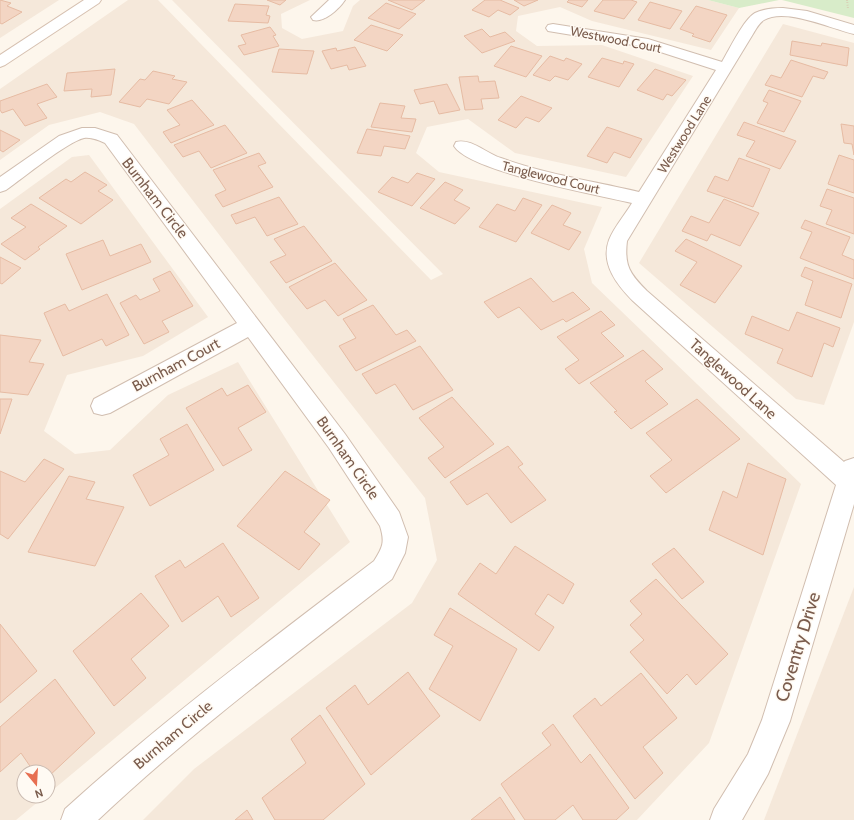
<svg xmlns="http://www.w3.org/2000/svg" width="854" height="820" font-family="Cabin,sans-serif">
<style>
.residential{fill:#f5e8da}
.green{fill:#d8ecc9}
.building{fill:#f3d5c3;stroke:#e6bba3}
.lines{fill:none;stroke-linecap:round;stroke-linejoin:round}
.street-casing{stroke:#d1beb0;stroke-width:2}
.secondary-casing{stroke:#d6c0b0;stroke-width:2}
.path{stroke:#d9b8a5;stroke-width:2;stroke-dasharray:0.5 2;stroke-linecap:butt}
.street{fill:#fff;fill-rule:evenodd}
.secondary{fill:#fff;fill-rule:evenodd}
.labels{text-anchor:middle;stroke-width:3;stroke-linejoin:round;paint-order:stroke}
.far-street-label{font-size:13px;fill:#7a5c4d;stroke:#fffaf3}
.street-label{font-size:15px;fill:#7a5c4d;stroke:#fffaf3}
.near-street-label{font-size:18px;fill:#7a5c4d;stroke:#fffaf3}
</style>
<rect width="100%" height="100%" fill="#fdf6ec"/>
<!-- residential -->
<g class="residential">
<path d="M0 0H59L0 38Z"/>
<path d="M128 0H158L431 280 443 274 172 0H310L281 14 282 28 302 39 343 31 353 6 360 0H708L739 8 711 50 592 21 560 7 518 16 516 31 537 46 602 45 693 76 626 177 515 153 468 119 427 127 416 153 439 172 602 207 584 249 592 283 801 484 709 743 637 820H143L194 769 412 603 437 560 425 498 281 315 134 124 100 112 49 125 0 160V89Z"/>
<path d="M783 24 854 43V322L824 405 796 399 639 263Z"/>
<path d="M89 155 208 317 143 356 67 375 44 431 75 454 110 450 168 395 238 362 350 542 48 794V772H24V796H45L16 820H0V209L72 157Z"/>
<path d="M854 587V820H764Z"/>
</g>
<!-- green -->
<g class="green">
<path d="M708 0H779L739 8Z"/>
<path d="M782 0H854V18Z"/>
</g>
<!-- building -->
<g class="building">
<path d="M0 0 11 3 7 6 22 12 2 24 0 23Z"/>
<path d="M267 0H286L280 5Z"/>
<path d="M388 0H425L412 10Z"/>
<path d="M485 0H500L519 8 510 15 498 10 489 17 472 10Z"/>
<path d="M514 0H538L524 6Z"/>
<path d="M569 0H588L582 7 567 2Z"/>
<path d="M603 0H631L637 2 624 19 594 11Z"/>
<path d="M650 2 682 11 670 29 638 20Z"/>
<path d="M386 3 416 14 399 29 368 18Z"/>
<path d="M235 4 269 6 266 15 270 16 268 23 228 21Z"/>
<path d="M696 6 727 15 710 42 692 36 694 34 680 29Z"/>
<path d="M371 25 403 35 387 51 354 40Z"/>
<path d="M270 27 276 35 273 36 279 46 244 55 238 46 246 44 241 35Z"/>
<path d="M482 29 490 37 505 32 515 41 482 53 464 36Z"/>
<path d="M792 41 821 46 822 43 849 48 847 66 790 55Z"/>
<path d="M511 46 542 56 526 77 494 66Z"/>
<path d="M355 47 366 66 349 70 347 65 331 69 322 51 336 48 337 51Z"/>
<path d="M279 49 314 51 307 74 272 72Z"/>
<path d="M550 56 564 61 566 58 582 64 568 80 555 76 550 81 533 75Z"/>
<path d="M602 58 623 64 624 61 634 64 619 87 588 77Z"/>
<path d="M791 60 828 72 824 79 813 76 802 97 765 85 771 75 781 78Z"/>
<path d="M115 69 111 95 91 97 92 89 64 91 67 73Z"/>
<path d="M655 69 686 80 672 96 667 94 663 100 637 90Z"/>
<path d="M153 71 175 76 172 79 187 82 169 104 147 99 140 107 119 102 140 79 145 80Z"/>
<path d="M478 76 479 82 495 81 499 98 481 99 483 109 465 110 459 77Z"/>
<path d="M47 84 57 97 37 104 47 118 25 126 13 109 2 113 0 110V101Z"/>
<path d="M447 84 460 110 439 114 434 101 420 104 414 90Z"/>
<path d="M769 90 801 101 784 132 757 123 768 103 763 101Z"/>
<path d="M521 96 552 108 539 122 526 117 516 128 498 120Z"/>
<path d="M192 100 214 125 171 143 163 132 180 125 167 110Z"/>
<path d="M380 103 405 106 401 118 416 119 412 132 371 127Z"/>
<path d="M744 122 796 141 780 169 746 156 755 141 737 135Z"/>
<path d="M841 124 854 126V155L852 144 844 143Z"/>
<path d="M225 125 247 153 211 168 199 151 183 157 174 145Z"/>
<path d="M607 127 642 139 630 158 614 152 607 163 587 156Z"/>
<path d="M367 129 410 136 405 149 384 146 381 156 357 153Z"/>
<path d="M0 130 20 140 3 152 0 150Z"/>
<path d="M259 153 266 163 258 166 273 187 223 207 215 195 226 190 213 170Z"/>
<path d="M839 155 854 160V193L828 184Z"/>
<path d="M739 158 770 169 753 207 707 191 715 176 728 181Z"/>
<path d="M85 172 107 185 98 191 113 200 81 224 39 198 66 179 71 182Z"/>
<path d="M417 173 435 179 412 206 378 192 392 177 408 183Z"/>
<path d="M445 182 463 190 454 200 470 208 455 224 420 208Z"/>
<path d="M827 189 854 198V234L826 224 832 210 820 206Z"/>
<path d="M279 197 298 224 267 236 255 217 236 224 231 215Z"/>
<path d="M523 198 542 205 516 242 479 227 497 204 515 211Z"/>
<path d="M724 199 759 213 740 246 711 234 707 241 682 231 691 216 709 223Z"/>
<path d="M31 204 67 226 38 247 40 249 25 260 1 244 26 227 11 218Z"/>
<path d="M552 205 571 213 563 225 581 232 569 250 531 233Z"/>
<path d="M805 220 850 237 842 255 854 260V279L800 258 812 232 801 228Z"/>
<path d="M304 226 332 261 286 283 270 262 286 255 274 239Z"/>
<path d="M686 239 742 266 715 303 680 285 697 262 675 251Z"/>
<path d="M103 240 110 256 141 244 151 262 82 290 66 254Z"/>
<path d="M0 257 21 268 2 284 0 283Z"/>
<path d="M335 263 367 300 338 316 325 300 307 309 289 287Z"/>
<path d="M805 267 852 284 841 318 805 305 813 281 801 276Z"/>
<path d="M170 271 193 306 162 321 169 332 144 344 120 303 136 295 140 300 160 291 153 279Z"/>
<path d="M531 278 553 302 573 292 590 309 566 322 563 319 541 330 519 307 498 318 484 302Z"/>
<path d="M107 294 129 335 106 346 102 339 63 356 44 313 65 304 69 311Z"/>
<path d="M373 305 396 335 407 330 416 341 356 371 339 346 356 338 343 319Z"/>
<path d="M601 311 615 325 601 333 624 356 579 384 565 369 579 360 557 337Z"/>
<path d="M797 312 840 328 833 347 824 343 812 377 777 363 783 349 745 334 752 316 789 331Z"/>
<path d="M0 335 41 340 29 362 44 364 28 395 0 392Z"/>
<path d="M420 346 453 390 413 410 395 384 376 394 362 374Z"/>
<path d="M643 350 663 369 645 381 668 404 631 429 614 412 617 411 590 383Z"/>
<path d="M248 385 266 412 238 428 252 450 223 466 186 408 222 388 227 396Z"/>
<path d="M452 397 494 444 445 478 428 458 444 447 419 418Z"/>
<path d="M0 399H12L0 434Z"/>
<path d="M697 399 740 439 666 493 650 476 672 460 646 433Z"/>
<path d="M187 424 214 470 150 506 133 475 169 455 160 439Z"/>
<path d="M508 446 523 464 518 467 546 500 511 523 487 493 467 505 450 482Z"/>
<path d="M44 459 64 469 8 539 0 534V471L25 482Z"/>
<path d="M748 463 786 479 763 555 709 530 723 491 737 498Z"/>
<path d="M285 471 330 500 304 532 320 544 299 570 237 526Z"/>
<path d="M69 476 95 482 86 499 124 507 95 566 28 552Z"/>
<path d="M223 543 259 598 231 617 218 596 182 622 155 576 180 560 185 568Z"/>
<path d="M515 546 574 584 563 604 548 594 535 614 554 627 539 651 458 594 480 563 496 574Z"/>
<path d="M674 548 704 582 682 599 652 564Z"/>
<path d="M656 579 728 654 696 685 687 674 667 694 630 652 644 640 630 625 642 614 630 601Z"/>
<path d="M141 593 169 626 131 659 146 678 114 706 73 651Z"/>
<path d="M450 608 517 649 480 721 429 689 453 646 434 635Z"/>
<path d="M0 624 37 671 0 703Z"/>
<path d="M408 672 440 716 371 775 326 708 355 685 368 705Z"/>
<path d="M641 673 677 718 643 747 663 773 635 799 573 716 595 698 601 706Z"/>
<path d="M55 679 95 733 48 777V772H34L21 753 0 772V727Z"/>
<path d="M320 715 365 784 323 820H275L262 798 306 763 291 739Z"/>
<path d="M553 724 581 763 590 754 629 808 616 820H583L573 805 555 820H525L501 784 551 745 542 733Z"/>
<path d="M500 797 515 820H471Z"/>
<path d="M247 810 253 820H235Z"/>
</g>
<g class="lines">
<defs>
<g id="street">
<path d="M329 0H345C339 9 324 23 313 20L311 17Z"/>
<path d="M783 8 807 11 854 25V34C832 29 785 7 764 20 759 23 756 29 753 34L627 241C624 266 630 274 647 291L844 462 845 461 854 458V504L790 721 768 774 742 820H710L714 809 748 754 762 720 836 485 633 301C618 286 600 264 609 240 614 227 625 215 632 203 599 195 470 172 454 146L456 142C471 138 487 154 501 158 545 174 593 181 639 192L716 70 645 47 548 31 546 28 548 25 553 24 648 39 722 62C729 50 744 19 755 13 763 9 774 8 783 8Z"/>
<path d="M82 128H95L117 135 345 434 399 512 408 537 405 553 392 579C292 657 190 733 98 820H61L65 809C163 720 269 641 374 561 383 547 385 542 380 526L329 448 248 337 110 413 102 415 94 413 91 406 94 399 237 323 105 143C98 140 91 137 84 138 67 142 23 178 6 190L0 192V177L59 136Z"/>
</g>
<path id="secondary" d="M84 0H101L99 3 5 65 0 67V55Z"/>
</defs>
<!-- street casing -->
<use href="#street" class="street-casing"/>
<!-- secondary casing -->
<use href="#secondary" class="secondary-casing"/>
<!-- path -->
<path class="path" d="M847 0 848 9"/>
<!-- street -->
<use href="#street" class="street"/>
<!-- secondary -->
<use href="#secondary" class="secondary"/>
</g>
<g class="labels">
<!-- far-street labels -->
<g class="far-street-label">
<text transform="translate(616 39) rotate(11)" y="5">Westwood Court</text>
<text transform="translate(684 134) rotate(-58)" y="5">Westwood Lane</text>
<text transform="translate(551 177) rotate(14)" y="5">Tanglewood Court</text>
</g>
<!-- street labels -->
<g class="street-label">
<text transform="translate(155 198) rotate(52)" y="5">Burnham Circle</text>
<text transform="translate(176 365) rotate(-28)" y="5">Burnham Court</text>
<text transform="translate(733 379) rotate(42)" y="5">Tanglewood Lane</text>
<text transform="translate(348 458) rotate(55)" y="5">Burnham Circle</text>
<text transform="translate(173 735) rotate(-40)" y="5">Burnham Circle</text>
</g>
<!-- near-street labels -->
<g class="near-street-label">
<text transform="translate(798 647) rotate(-73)" y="6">Coventry Drive</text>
</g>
</g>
<!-- north arrow -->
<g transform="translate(36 784) rotate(162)"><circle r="19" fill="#fffaf3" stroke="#cabbb1"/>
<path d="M0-3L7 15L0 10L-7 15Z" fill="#e76f51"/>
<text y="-6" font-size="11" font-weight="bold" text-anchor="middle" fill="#7a5c4d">N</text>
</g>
</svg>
